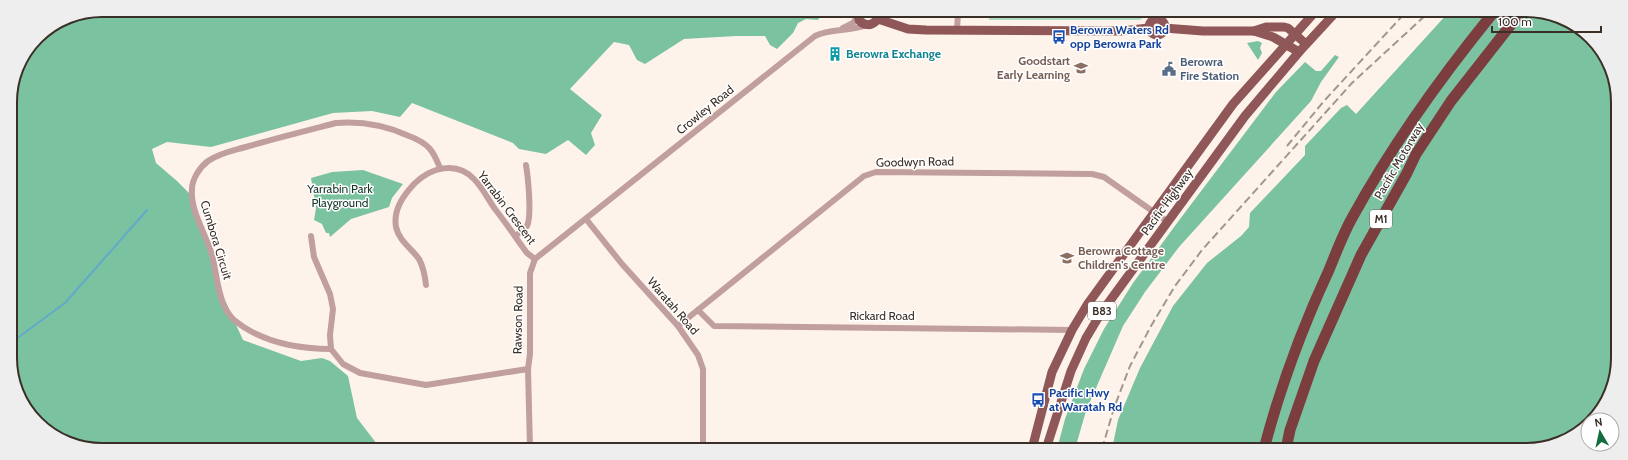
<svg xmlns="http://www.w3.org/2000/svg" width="1628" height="460" font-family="Cabin,sans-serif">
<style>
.green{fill:#aedbc5}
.forest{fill:#7bc2a1}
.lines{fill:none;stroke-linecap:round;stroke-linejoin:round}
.stream{stroke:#61aaca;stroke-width:2}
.minor{stroke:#c09f9e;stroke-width:6}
.primary{stroke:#8f5758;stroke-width:9}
.motorway{stroke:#7c3d3f;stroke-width:11}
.rail{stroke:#a2978f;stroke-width:2;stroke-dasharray:8 4;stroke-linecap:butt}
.labels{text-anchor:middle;stroke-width:3;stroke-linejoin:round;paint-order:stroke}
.shield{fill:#fff;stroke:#756d68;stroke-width:1}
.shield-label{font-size:11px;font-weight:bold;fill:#3a2f27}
.transit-label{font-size:12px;font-weight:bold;fill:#164399;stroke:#fff;text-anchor:start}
.culture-label{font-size:12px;font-weight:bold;fill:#0d838f;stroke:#fff;text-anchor:start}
.education-label{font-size:12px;font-weight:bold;fill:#785e54;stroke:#fff;text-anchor:end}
.service-label{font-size:12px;font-weight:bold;fill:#4e5e75;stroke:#fff;text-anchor:start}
.street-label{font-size:12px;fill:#3a2f27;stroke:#fff}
.park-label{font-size:12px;fill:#163729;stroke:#fff}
.rim{fill:none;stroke:#3a2f27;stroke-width:2}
</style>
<rect width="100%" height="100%" fill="#fef3ea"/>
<!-- green -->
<path class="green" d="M990 12H1147V15L1140 20H989Z"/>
<!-- forest -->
<g class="forest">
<path d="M102 10 823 12 818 20 806 19 798 23 793 33 777 49 770 45 765 36H736L684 39 645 64 637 60 629 45 614 42 570 89 602 115 591 133 595 145 586 155 568 140 546 154 519 149 513 143 412 103 400 117 372 111 333 113 211 147 167 142 152 149 156 163 177 181 192 196 218 285 243 340 301 361 322 358 330 361 348 376 357 418 380 448 79 447 37 423 12 376 10 96 17 67 37 37 67 17Z"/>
<path d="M1448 13H1549L1591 37 1616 84 1615 381 1582 431 1532 450 1112 449 1118 420 1140 368 1173 306 1207 263 1241 236 1249 227 1250 213 1305 155V146L1341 108 1347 105 1356 114Z"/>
<path d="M1258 41 1262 43 1260 48 1262 53 1258 60 1247 43Z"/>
<path d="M1335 55 1339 57 1321 82 1311 101 1179 247 1145 292 1123 326 1086 411 1075 449H1057L1065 419 1084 369 1104 329 1133 283 1180 219 1276 92 1305 62 1316 71H1321Z"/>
<path d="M363 170 403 184 392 198 389 207 351 219 330 237 329 233H326L322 224 314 220 316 208 311 178 332 172Z"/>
</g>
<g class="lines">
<!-- stream -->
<path class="stream" d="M12 342 65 303 147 210"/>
<!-- minor -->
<g class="minor">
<path d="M1157 19V12"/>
<path d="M843 28 853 23 857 17"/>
<path d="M957 30 958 12"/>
<path d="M440 168C437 161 435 155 430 149 424 142 417 139 409 136 385 125 362 121 336 123 305 131 273 139 242 148 231 151 218 154 208 161 200 167 192 179 192 189 190 211 206 234 212 255 216 271 217 288 223 303 225 308 230 316 234 320 261 342 298 349 331 349L343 364 360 373 426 385 528 369"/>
<path d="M586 219 622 264 678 326 698 355 703 369V448"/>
<path d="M311 236 314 257 330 294 333 309 330 335 331 349"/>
<path d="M515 236C519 233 524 230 527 226 532 216 528 177 526 165"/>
<path d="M426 285C425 276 424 268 419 259 411 248 399 241 396 227 393 210 403 196 414 184 430 168 456 160 474 179 482 187 488 199 495 209 506 223 516 238 527 253L535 259"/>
<path d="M698 310 714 326 1072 330"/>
<path d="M678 326 864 176 876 172 1092 174 1104 177 1168 222"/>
<path d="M530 448 528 369 530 354V273L535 259 815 36C831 28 850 32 866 25"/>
</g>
<!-- primary -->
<g class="primary">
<path d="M858 12 859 20C864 26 871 26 876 21L879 12"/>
<path d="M878 19 908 29 926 30 1121 31 1149 28"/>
<circle cx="1157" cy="27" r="8"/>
<path d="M1164 28 1203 31H1254L1266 27H1284L1288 28 1306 44"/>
<path d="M1254 31 1273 37 1299 52"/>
<path d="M1032 449 1052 372 1072 330 1087 305 1233 104 1314 13"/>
<path d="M1046 449 1071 371 1086 338 1101 313 1245 116 1299 52 1335 13"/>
</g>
<!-- motorway -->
<g class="motorway">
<path d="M1264 449C1280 388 1302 328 1329 270 1336 253 1343 234 1352 218 1392 145 1441 77 1493 13"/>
<path d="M1286 449 1290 430 1314 361 1361 255 1407 173 1416 154 1451 101 1520 13"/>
</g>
<!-- rail -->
<g class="rail">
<path d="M1287 146 1324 101 1405 13"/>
<path d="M1102 449 1114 408 1130 366 1151 326 1175 286 1202 250 1352 83 1428 13"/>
</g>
</g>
<!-- icons -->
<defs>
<symbol id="bus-bare" viewBox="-9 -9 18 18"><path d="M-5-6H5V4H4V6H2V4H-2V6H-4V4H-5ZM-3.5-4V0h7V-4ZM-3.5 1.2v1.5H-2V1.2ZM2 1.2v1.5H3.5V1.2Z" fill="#1a4fb4" stroke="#fff" stroke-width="2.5" paint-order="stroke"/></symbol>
<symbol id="building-bare" viewBox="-9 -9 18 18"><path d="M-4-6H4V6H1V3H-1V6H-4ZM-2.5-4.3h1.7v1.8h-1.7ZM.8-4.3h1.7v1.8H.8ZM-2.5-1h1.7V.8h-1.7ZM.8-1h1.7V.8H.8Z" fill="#0f9aa8" stroke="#fff" stroke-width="2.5" paint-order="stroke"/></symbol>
<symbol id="school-bare" viewBox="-9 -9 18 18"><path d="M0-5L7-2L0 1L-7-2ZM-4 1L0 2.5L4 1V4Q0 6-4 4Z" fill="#8d6e63" stroke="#fff" stroke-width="2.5" paint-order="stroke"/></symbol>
<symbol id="civic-bare" viewBox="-9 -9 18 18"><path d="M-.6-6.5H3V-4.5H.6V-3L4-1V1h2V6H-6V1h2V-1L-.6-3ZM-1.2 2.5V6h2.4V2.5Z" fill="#5c6f8a" stroke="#fff" stroke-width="2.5" paint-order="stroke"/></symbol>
</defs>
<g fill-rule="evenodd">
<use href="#bus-bare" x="1049" y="27" width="20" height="20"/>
<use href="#building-bare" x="825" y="44" width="20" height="20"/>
<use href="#school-bare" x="1071" y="58" width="20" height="20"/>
<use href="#civic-bare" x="1159" y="59" width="20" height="20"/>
<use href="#school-bare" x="1057" y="248" width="20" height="20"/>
<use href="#bus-bare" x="1028" y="390" width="20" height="20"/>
</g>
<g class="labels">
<!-- shield labels -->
<g class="shield">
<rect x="1370" y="210" width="22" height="18" rx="3"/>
<rect x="1088" y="302" width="28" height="18" rx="3"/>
</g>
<g class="shield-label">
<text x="1381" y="223">M1</text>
<text x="1102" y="315">B83</text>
</g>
<!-- transit labels -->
<g class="transit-label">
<text x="1070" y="34">Berowra Waters Rd<tspan x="1070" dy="14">opp Berowra Park</tspan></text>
<text x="1049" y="397">Pacific Hwy<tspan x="1049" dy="14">at Waratah Rd</tspan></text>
</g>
<!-- culture labels -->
<g class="culture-label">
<text x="846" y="58">Berowra Exchange</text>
</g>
<!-- education labels -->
<g class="education-label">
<text x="1070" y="65">Goodstart<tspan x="1070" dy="14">Early Learning</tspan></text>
<text x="1078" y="255" text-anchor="start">Berowra Cottage<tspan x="1078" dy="14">Children's Centre</tspan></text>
</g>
<!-- service labels -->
<g class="service-label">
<text x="1180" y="66">Berowra<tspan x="1180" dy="14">Fire Station</tspan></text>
</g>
<!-- street labels -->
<g class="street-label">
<text transform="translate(705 110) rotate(-39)" y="4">Crowley Road</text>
<text transform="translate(1399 161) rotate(-60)" y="4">Pacific Motorway</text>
<text transform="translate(915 162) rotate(-1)" y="4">Goodwyn Road</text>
<text transform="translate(1167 202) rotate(-54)" y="4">Pacific Highway</text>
<text transform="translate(507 208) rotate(53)" y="4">Yarrabin Crescent</text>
<text transform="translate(216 240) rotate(73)" y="4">Cumbora Circuit</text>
<text transform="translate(673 306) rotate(49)" y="4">Waratah Road</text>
<text x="882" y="320">Rickard Road</text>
<text transform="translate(518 320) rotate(-89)" y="4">Rawson Road</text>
</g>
<!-- park labels -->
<g class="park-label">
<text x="340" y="193">Yarrabin Park<tspan x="340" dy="14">Playground</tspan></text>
</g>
</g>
<!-- crop -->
<path d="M0 0H1628V460H0ZM102 17H1526A85 85 0 0 1 1611 102V358A85 85 0 0 1 1526 443H102A85 85 0 0 1 17 358V102A85 85 0 0 1 102 17Z" fill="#efeeee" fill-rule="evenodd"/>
<path class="rim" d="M102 17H1526A85 85 0 0 1 1611 102V358A85 85 0 0 1 1526 443H102A85 85 0 0 1 17 358V102A85 85 0 0 1 102 17Z"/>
<!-- north arrow -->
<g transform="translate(1600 432) rotate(351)"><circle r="19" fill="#ffffff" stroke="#b0aca9"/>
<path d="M0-3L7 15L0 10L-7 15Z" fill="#136d41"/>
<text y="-6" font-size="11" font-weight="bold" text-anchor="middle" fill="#3a2f27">N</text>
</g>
<!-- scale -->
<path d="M1492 26v6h109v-6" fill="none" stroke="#3a2f27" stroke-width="2"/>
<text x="1498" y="26" font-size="12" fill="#3a2f27" stroke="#ffffff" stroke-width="3" paint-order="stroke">100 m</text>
</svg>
